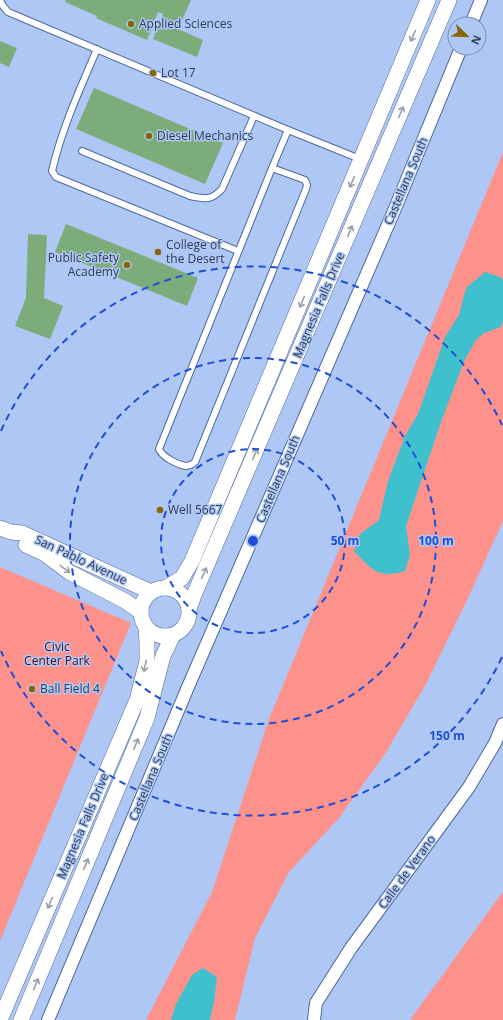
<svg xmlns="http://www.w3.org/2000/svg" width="503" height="1020" font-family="'Open Sans',sans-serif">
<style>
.green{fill:#fd928c}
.water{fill:#3ec1cd}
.building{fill:#7dac7b}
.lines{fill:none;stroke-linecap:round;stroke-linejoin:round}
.service-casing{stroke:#4e689b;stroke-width:8}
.minor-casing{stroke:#4e689b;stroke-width:14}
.tertiary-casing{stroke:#4e689b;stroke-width:16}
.service{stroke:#fff;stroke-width:6}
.minor{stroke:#fff;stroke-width:12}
.tertiary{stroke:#fff;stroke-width:15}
.oneway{stroke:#989ea9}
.ring{fill:none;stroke:#1d4ed8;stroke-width:2;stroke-dasharray:7 5}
.poi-dot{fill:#896503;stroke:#afc7f5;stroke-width:1.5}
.labels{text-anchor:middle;stroke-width:3;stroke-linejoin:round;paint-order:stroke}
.poi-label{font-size:12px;fill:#303c53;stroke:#afc7f5;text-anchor:start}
.street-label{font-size:12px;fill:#303c53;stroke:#afc7f5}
.park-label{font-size:12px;fill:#540e11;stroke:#afc7f5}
.centre{fill:#1d4ed8;stroke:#afc7f5;stroke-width:2}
.ring-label{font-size:12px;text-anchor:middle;font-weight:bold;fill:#1d4ed8;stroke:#afc7f5;stroke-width:3;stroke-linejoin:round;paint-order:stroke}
</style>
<rect width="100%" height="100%" fill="#afc7f5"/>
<!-- green -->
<g class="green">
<path d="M503 152V521L468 598 426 684 385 754 339 818 289 872 255 938 235 1020H146L212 892 269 719Z"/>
<path d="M0 567 131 623 0 941Z"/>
<path d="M503 892V1020H410L499 897Z"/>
</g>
<!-- water -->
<g class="water">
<path d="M485 272 500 277 503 280V321L501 327 484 333 476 340 465 359 441 422 406 526 410 555 405 571C378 579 372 570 354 551L360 534 379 520 388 481 405 436 418 414 445 337 459 315 466 288Z"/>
<path d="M203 968 217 977 214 1002 210 1020H171L176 1004 192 975Z"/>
</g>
<!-- building -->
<g class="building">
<path d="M66 0H191L178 29 203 40 197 57 153 39 163 14 158 12 147 40 96 18 97 16 65 2Z"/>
<path d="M0 41 17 48 9 67 0 63Z"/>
<path d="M94 88 223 143 205 184 76 129Z"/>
<path d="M66 224 198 278 187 306 55 252Z"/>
<path d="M28 234 47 235 44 298 63 306 50 339 15 326 26 298Z"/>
<path d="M158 506 164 509 162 515 155 512Z"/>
</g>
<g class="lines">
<defs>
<g id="service">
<path d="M0 0 3 6 8 12 288 130"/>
<path d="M97 49C80 89 62 128 52 171L56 177 238 251"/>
<path d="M82 151 190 196C205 199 211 201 222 189L254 116"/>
<path d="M272 168 305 180 307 185 306 189 195 462C193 464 190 466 186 466 178 465 162 457 159 449L272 168 288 130 360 159"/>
</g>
<g id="minor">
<path d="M471 24 481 0"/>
<path d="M48 1020 188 687 394 211 461 48"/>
<path d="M314 1020 316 1003 351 948 469 787 495 743 503 724"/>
</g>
<g id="tertiary">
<path d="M0 528 11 532 22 533 151 592"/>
<path d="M26 545 45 554 69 572 125 601 141 612"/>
<path d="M167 587 182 578 192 561 428 0"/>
<circle cx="165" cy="612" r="24"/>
<path d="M189 609 194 595 449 0"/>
<path d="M0 1020 137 700 147 661V643L146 627"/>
<path d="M21 1020 147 718 163 656 173 635"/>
</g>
</defs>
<!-- service casing -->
<use href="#service" class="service-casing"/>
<!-- minor casing -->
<use href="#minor" class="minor-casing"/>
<!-- tertiary casing -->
<use href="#tertiary" class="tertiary-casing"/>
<!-- service -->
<use href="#service" class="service"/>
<!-- minor -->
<use href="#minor" class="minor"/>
<!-- tertiary -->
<use href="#tertiary" class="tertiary"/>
</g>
<!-- one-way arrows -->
<defs><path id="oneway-shaft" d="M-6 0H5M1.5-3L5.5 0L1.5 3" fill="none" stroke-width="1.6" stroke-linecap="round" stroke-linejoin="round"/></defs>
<g class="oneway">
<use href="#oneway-shaft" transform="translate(413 36) rotate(113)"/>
<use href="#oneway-shaft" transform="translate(401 112) rotate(-67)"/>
<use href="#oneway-shaft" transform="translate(352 182) rotate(113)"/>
<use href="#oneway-shaft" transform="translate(350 231) rotate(-67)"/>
<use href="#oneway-shaft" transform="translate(302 302) rotate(113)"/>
<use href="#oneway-shaft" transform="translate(255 454) rotate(-67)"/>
<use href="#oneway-shaft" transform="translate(65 569) rotate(35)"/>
<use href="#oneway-shaft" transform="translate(204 573) rotate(-66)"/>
<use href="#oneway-shaft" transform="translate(145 666) rotate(102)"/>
<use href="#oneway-shaft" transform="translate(136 744) rotate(-67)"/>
<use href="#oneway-shaft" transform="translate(86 864) rotate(-67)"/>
<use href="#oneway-shaft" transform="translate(50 903) rotate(113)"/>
<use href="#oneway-shaft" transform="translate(36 984) rotate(-67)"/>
</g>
<!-- distance rings -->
<g class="ring">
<circle cx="253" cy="541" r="92"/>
<circle cx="253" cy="541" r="183"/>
<path d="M502 657A275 275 0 0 1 1 651M1 431A275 275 0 0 1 502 425"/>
</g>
<!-- markers -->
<g class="poi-dot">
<circle cx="131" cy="24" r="4"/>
<circle cx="153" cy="73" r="4"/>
<circle cx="149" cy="136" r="4"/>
<circle cx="158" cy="252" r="4"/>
<circle cx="127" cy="265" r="4"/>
<circle cx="160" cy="510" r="4"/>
<circle cx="32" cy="689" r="4"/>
</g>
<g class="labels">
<!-- poi labels -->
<g class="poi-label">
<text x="139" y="28">Applied Sciences</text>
<text x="161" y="77">Lot 17</text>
<text x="157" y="140">Diesel Mechanics</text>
<text x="166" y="249">College of<tspan x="166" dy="14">the Desert</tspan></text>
<text x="119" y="262" text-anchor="end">Public Safety<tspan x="119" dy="14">Academy</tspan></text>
<text x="168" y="514">Well 5667</text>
<text x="40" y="693">Ball Field 4</text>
</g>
<!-- street labels -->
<g class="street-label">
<text transform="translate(406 181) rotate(-67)" y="4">Castellana South</text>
<text transform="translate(319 305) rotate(-67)" y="4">Magnesia Falls Drive</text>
<text transform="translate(278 479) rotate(-67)" y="4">Castellana South</text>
<text transform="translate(81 560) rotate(25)" y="4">San Pablo Avenue</text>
<text transform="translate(151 777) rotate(-67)" y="4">Castellana South</text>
<text transform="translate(83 826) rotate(-67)" y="4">Magnesia Falls Drive</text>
<text transform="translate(407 872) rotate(-54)" y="4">Calle de Verano</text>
</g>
<!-- park labels -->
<g class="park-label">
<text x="57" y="651">Civic<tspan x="57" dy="14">Center Park</tspan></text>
</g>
</g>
<circle cx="253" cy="541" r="6" class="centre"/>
<g class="ring-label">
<text x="345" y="545">50 m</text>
<text x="436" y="545">100 m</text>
<text x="447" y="740">150 m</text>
</g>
<!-- north arrow -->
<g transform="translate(467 36) rotate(113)"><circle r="19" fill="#afc7f5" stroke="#7c8fb4"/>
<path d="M0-3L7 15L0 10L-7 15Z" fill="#896503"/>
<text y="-6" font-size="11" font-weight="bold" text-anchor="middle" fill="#303c53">N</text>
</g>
</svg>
